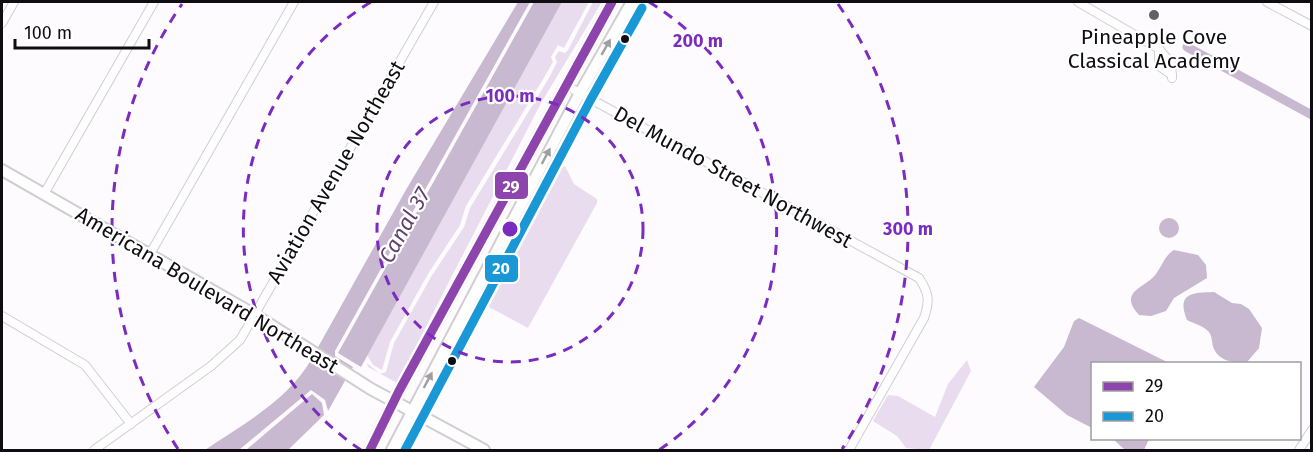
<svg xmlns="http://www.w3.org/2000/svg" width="1313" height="452" font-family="'Fira Sans',sans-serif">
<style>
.forest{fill:#e9dcef}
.water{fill:#c8b8d0}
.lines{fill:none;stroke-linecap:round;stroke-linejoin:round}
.canal{stroke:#c8b8d0;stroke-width:9}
.street-casing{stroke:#d0ced1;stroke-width:10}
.secondary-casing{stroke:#d0ced1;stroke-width:14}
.street{stroke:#fffeff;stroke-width:8}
.secondary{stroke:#fffeff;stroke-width:10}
.bus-1-casing{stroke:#fff;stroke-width:14}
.bus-2-casing{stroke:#fff;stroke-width:14}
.bus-1{stroke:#8e44ad;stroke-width:9}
.bus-2{stroke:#1998d5;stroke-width:9}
.oneway{fill:#9f9ea0}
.ring{fill:none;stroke:#7b2cbf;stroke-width:3;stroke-dasharray:10 8}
.poi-dot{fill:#626064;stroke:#fff;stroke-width:2}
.bus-dot{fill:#0f0d11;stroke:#fff;stroke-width:2}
.labels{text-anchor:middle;stroke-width:4.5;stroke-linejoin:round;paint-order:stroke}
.poi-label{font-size:21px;fill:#0f0d11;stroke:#fff}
.street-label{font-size:21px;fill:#0f0d11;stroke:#fff}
.water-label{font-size:22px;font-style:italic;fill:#61426f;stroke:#fff}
.centre{fill:#7b2cbf;stroke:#fff;stroke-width:3}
.ring-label{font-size:18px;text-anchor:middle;font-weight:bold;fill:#7b2cbf;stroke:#fff;stroke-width:4.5;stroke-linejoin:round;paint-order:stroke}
.line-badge{stroke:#fff;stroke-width:2}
.badge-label{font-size:16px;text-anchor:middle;font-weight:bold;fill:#fff}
</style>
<rect width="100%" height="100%" fill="#fdfbfe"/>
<!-- forest -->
<g class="forest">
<path d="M562 2H589L564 48 558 45 551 57 553 62 545 76 466 206 460 225 428 274 390 342 382 370 373 365 367 355Z"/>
<path d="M593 2H602L541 103 397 383 368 367 367 363 380 374 386 372 394 343 431 277 464 227 470 208 549 78 557 62 555 57 559 51 565 53 568 50Z"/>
<path d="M565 166 574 184 597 199V203L528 328 487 306 555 172Z"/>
<path d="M967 360 971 371 929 450 906 448 897 436 873 421 888 395 898 396 935 417 948 384Z"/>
</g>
<!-- water -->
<g class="water">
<path d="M518 2H530L335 351V356L353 367 351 371 317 349 407 188Z"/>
<path d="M534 2H562L361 367 338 353Z"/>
<circle cx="1169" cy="228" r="10"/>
<path d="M1174 250 1198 255 1206 265 1207 278 1174 298 1166 311 1151 316 1139 315C1117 291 1146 288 1156 274 1162 266 1165 255 1174 250Z"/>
<path d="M1214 292 1232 303 1241 304 1249 309 1262 328 1259 348 1247 362C1235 364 1219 361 1214 349 1211 342 1213 336 1208 331 1203 326 1193 323 1187 320 1176 292 1193 293 1214 292Z"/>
<path d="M1079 318 1169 363 1092 364V428L1067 415 1034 387 1064 347 1074 321Z"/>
<path d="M312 358 346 379 328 411 325 400 311 390 239 450H205C242 425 290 399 312 358Z"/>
<path d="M312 394 322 403 324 415 288 450H246Z"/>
<path d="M1113 439H1112H1149L1144 450H1125Z"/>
</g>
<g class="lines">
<!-- canal -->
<path class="canal" d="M1187 47 1312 115"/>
<defs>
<g id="street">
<path d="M1078 2 1159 49 1171 63 1172 78"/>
<path d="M1267 2 1312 26"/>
<path d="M2 23 14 2"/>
<path d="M1159 49V66L1172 75"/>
<path d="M565 85 919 278C929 293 930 301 924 318L849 450"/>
<path d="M44 194 154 2"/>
<path d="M150 254 294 2"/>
<path d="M2 316 85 365 131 424"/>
<path d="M94 450 211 366 240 340 434 2"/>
<path d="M1299 450 1312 430"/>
</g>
<g id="secondary">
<path d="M2 170 255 315 371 389 484 450"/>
<path d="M370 450 399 391 612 2"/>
<path d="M392 450 580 93 632 2"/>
</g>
</defs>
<!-- street casing -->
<use href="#street" class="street-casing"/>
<!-- secondary casing -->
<use href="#secondary" class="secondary-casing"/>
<!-- street -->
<use href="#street" class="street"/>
<!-- secondary -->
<use href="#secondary" class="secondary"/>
<defs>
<path id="bus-1" d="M370 450 399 391 612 2"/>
<path id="bus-2" d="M405 450 591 99 642 8"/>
</defs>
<!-- bus-1 casing -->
<use href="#bus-1" class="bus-1-casing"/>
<!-- bus-2 casing -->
<use href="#bus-2" class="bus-2-casing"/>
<!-- bus-1 -->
<use href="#bus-1" class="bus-1"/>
<!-- bus-2 -->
<use href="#bus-2" class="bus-2"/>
</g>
<!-- one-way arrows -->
<defs><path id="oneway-solid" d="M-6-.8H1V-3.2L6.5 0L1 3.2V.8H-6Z" transform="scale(1.5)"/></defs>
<g class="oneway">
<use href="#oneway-solid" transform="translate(606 47) rotate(-60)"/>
<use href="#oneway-solid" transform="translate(546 156) rotate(-62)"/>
<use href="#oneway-solid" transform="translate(428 380) rotate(-62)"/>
</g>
<!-- distance rings -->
<g class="ring">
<circle cx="510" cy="229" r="133"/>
<path d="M361 450A266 266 0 0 1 371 2M649 2A266 266 0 0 1 659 450"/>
<path d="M178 449A398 398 0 0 1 182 4M838 4A398 398 0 0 1 842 449"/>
</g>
<!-- markers -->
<circle class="poi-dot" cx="1154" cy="15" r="6"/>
<g class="bus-dot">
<circle cx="625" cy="39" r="5"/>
<circle cx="452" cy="361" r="5"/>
</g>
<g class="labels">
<!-- poi labels -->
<g class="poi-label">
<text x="1154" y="44">Pineapple Cove<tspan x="1154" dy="24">Classical Academy</tspan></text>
</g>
<!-- street labels -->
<g class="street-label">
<text transform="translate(336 172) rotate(-60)" y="7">Aviation Avenue Northeast</text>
<text transform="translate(733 177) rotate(29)" y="7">Del Mundo Street Northwest</text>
<text transform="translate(207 290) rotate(31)" y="7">Americana Boulevard Northeast</text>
</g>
<!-- water labels -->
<g class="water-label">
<text transform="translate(404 225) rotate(-61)" y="8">Canal 37</text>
</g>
</g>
<circle cx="510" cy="229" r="9" class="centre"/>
<g class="ring-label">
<text x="698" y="47">200 m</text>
<text x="510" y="102">100 m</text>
<text x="908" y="235">300 m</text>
</g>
<g class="line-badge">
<rect x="494" y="171" width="35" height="29" rx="6" fill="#8e44ad"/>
<rect x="484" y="254" width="35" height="29" rx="6" fill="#1998d5"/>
</g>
<g class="badge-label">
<text x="511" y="192">29</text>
<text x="501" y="274">20</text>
</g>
<!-- border -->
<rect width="1313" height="452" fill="none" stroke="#0f0d11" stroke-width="6"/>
<!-- legend -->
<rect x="1091" y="362" width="210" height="78" fill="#ffffff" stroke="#9f9ea0" stroke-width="1.5"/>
<rect x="1103" y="382" width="30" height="9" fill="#8e44ad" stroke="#9f9ea0" stroke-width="1.5"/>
<text x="1145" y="392" font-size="18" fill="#0f0d11">29</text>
<rect x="1103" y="412" width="30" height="9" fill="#1998d5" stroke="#9f9ea0" stroke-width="1.5"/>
<text x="1145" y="422" font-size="18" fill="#0f0d11">20</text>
<!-- scale -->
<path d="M15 39v9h134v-9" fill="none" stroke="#0f0d11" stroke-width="3"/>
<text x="24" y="39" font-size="18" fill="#0f0d11" stroke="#ffffff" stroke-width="4.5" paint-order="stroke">100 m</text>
</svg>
